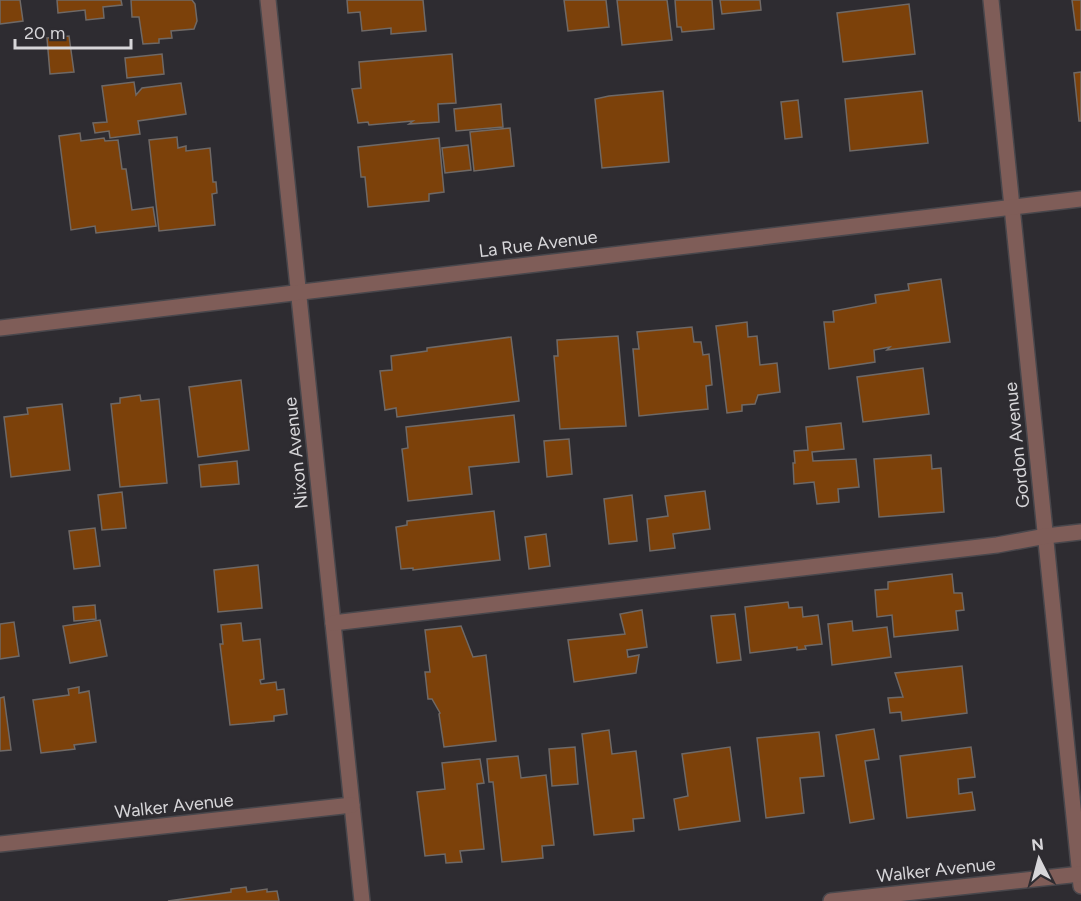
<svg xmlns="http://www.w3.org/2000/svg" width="1081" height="901" font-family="Figtree,sans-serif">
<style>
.building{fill:#7c410a;stroke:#6f6966;stroke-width:1.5}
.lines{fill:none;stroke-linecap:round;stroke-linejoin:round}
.minor-casing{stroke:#49474c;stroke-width:18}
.minor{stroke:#7f5d58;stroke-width:15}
.labels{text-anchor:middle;stroke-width:4.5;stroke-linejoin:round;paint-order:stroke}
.street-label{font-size:18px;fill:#d7d6d9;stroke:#2e2c31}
</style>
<rect width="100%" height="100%" fill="#2e2c31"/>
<!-- building -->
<g class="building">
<path d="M0 0H20L23 21 0 24Z"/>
<path d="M57 0H121L122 5 103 7 104 18 86 20 85 10 58 13Z"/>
<path d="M131 0H192L195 4 197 21 194 29 171 31 172 38 159 39V43L143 44 139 17H132Z"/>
<path d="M347 0H423L426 31 391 34V28L362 31 360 12 348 13Z"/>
<path d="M564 0H606L609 27 568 31Z"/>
<path d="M617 0H667L672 40 622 45Z"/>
<path d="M675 0H712L714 29 682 32 681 27H677Z"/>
<path d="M720 0H760L761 10 722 14Z"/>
<path d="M1072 0H1081V30H1076Z"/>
<path d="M909 4 915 54 843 62 837 13Z"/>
<path d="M69 36 74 72 50 74 47 38Z"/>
<path d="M162 54 164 74 127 78 125 58Z"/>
<path d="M452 54 456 103 438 104 439 122 409 124 413 121 369 125 368 122 358 123 352 89 361 88 359 62Z"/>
<path d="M1081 72V121H1079L1074 73Z"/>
<path d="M134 82 136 95 142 88 181 83 186 114 138 121 140 134 110 138 109 131 95 133 93 123 107 122 102 86Z"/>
<path d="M663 91 669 162 602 168 595 99 609 96Z"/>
<path d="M922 91 928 143 850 151 845 99Z"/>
<path d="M798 100 802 137 785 139 781 102Z"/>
<path d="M501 104 503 127 456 131 454 109Z"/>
<path d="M510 128 514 166 474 171 470 132Z"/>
<path d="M80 133 81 141 104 138 105 141 118 140 122 169H126L132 210 153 207 156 226 96 233 95 226 71 230 59 136Z"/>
<path d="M177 137 178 148 186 146V151L210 148 213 182H216L217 193 212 194 215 225 159 231 149 140Z"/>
<path d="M439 138 444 192 429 194V201L368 207 365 177H361L358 147Z"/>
<path d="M468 145 471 170 445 173 442 148Z"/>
<path d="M941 279 950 342 887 350 890 347 874 350 875 362 829 369 824 322H834L833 311 876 303 875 295 909 290 908 284Z"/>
<path d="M747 322 748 337 757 336 760 365 777 363 780 392 758 395 755 404 742 405V411L727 413 716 326Z"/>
<path d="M692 327 694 342H701L703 355 709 354 712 385 706 386 708 409 639 416 633 349H639L637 332Z"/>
<path d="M618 336 626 426 560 429 554 356H558L557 340Z"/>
<path d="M511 337 519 401 397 417 396 408 385 410 380 371 392 370 391 356 427 351V348Z"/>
<path d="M923 368 929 414 863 422 857 377Z"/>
<path d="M241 380 249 450 198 457 189 387Z"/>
<path d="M140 395 141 401 159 399 167 483 120 487 111 404 120 403V398Z"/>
<path d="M62 404 70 470 11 477 4 417 28 414 27 408Z"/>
<path d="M514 415 519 462 469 467 472 494 408 501 402 449 408 448 406 427Z"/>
<path d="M841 423 844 449 812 452 813 461 856 459 859 487 838 489 839 502 817 504 814 482 794 484 793 463H795L794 451 808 450 806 427Z"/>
<path d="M569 439 572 474 547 477 544 441Z"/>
<path d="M931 455 932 469 941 468 944 512 879 517 874 459Z"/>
<path d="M237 461 239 484 201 487 199 465Z"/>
<path d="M705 491 710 529 673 534 675 548 650 551 647 519 668 516 665 496Z"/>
<path d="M122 492 126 528 102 530 98 495Z"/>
<path d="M632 495 637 541 609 544 604 499Z"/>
<path d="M494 511 500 560 413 570V568L401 569 396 527 407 525V521Z"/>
<path d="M95 528 100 566 74 569 69 531Z"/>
<path d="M546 534 550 566 529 569 525 537Z"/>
<path d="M258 565 262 608 218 612 214 570Z"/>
<path d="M952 574 954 593H962L964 610 956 611 958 630 894 637 892 615 877 617 875 590 888 589V582Z"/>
<path d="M788 602 789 608 802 607 803 617 818 615 822 644 805 646 806 649 797 650V647L750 653 745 607Z"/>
<path d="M95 605 96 619 74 621 73 607Z"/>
<path d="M642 610 647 647 627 650 628 657 639 655 636 673 574 682 568 640 625 634 620 614Z"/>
<path d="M735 614 741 660 717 663 711 616Z"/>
<path d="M100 620 107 656 70 663 63 626Z"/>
<path d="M852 621 853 631 887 627 891 657 832 665 828 624Z"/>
<path d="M14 622 19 656 0 659V624Z"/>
<path d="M241 623 243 641 260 639 264 679 260 680 261 684 276 682 277 690 284 689 287 714 274 716V721L230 725 220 644H223L221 625Z"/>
<path d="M461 626 473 657 486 655 496 741 444 747 439 714 440 713 432 699H428L425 672H430L425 630Z"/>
<path d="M962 666 967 713 902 721 901 712 890 713 888 698 903 697 895 673Z"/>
<path d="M79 687V693L89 691 96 742 74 745 75 749 41 753 33 700 69 695 68 689Z"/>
<path d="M4 697 11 750 0 751V698Z"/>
<path d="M874 729 879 759 865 761 874 819 850 823 836 735Z"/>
<path d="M609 730 612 754 636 751 644 818 633 819 634 831 594 835 582 734Z"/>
<path d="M819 732 824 776 800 778 804 813 766 818 757 738Z"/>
<path d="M575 747 578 784 552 786 549 749Z"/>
<path d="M730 747 740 821 679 830 674 799 688 796 682 754Z"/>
<path d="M971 747 975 777 958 779 959 794 972 792 975 810 907 818 900 756Z"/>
<path d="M518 756 521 778 546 775 554 845 542 846 543 858 502 862 493 782H489L487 759Z"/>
<path d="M480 759 484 783 477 784 484 849 460 851 462 862 446 863 445 854 425 856 417 792 445 789 442 763Z"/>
<path d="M246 887 247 892 267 889V892L277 891 279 901H168L231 892V889Z"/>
</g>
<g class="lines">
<defs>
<g id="minor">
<path d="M268 0 362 901"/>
<path d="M991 0 1081 886"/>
<path d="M0 328 1081 199"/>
<path d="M333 623 997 545 1046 536 1081 532"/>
<path d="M0 844 352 805"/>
<path d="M831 901 1081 874"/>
</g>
</defs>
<!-- minor casing -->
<use href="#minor" class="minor-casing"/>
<!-- minor -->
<use href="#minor" class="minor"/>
</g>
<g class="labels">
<!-- street labels -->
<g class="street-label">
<text transform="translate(538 244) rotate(-7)" y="6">La Rue Avenue</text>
<text transform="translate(1017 445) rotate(-96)" y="6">Gordon Avenue</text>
<text transform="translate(296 453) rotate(-96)" y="6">Nixon Avenue</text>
<text transform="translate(174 806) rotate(-6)" y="6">Walker Avenue</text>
<text transform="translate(936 870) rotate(-6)" y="6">Walker Avenue</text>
</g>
</g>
<!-- north arrow -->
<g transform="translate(1039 859) rotate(354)" stroke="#2e2c31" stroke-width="4.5" paint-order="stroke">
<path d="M0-4.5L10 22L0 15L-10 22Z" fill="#d7d6d9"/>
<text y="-9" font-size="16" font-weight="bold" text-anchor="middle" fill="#d7d6d9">N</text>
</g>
<!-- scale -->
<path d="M15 39v9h116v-9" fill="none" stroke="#d7d6d9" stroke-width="3"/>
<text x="24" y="39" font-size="18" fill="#d7d6d9" stroke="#2e2c31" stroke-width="4.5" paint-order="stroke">20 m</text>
</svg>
